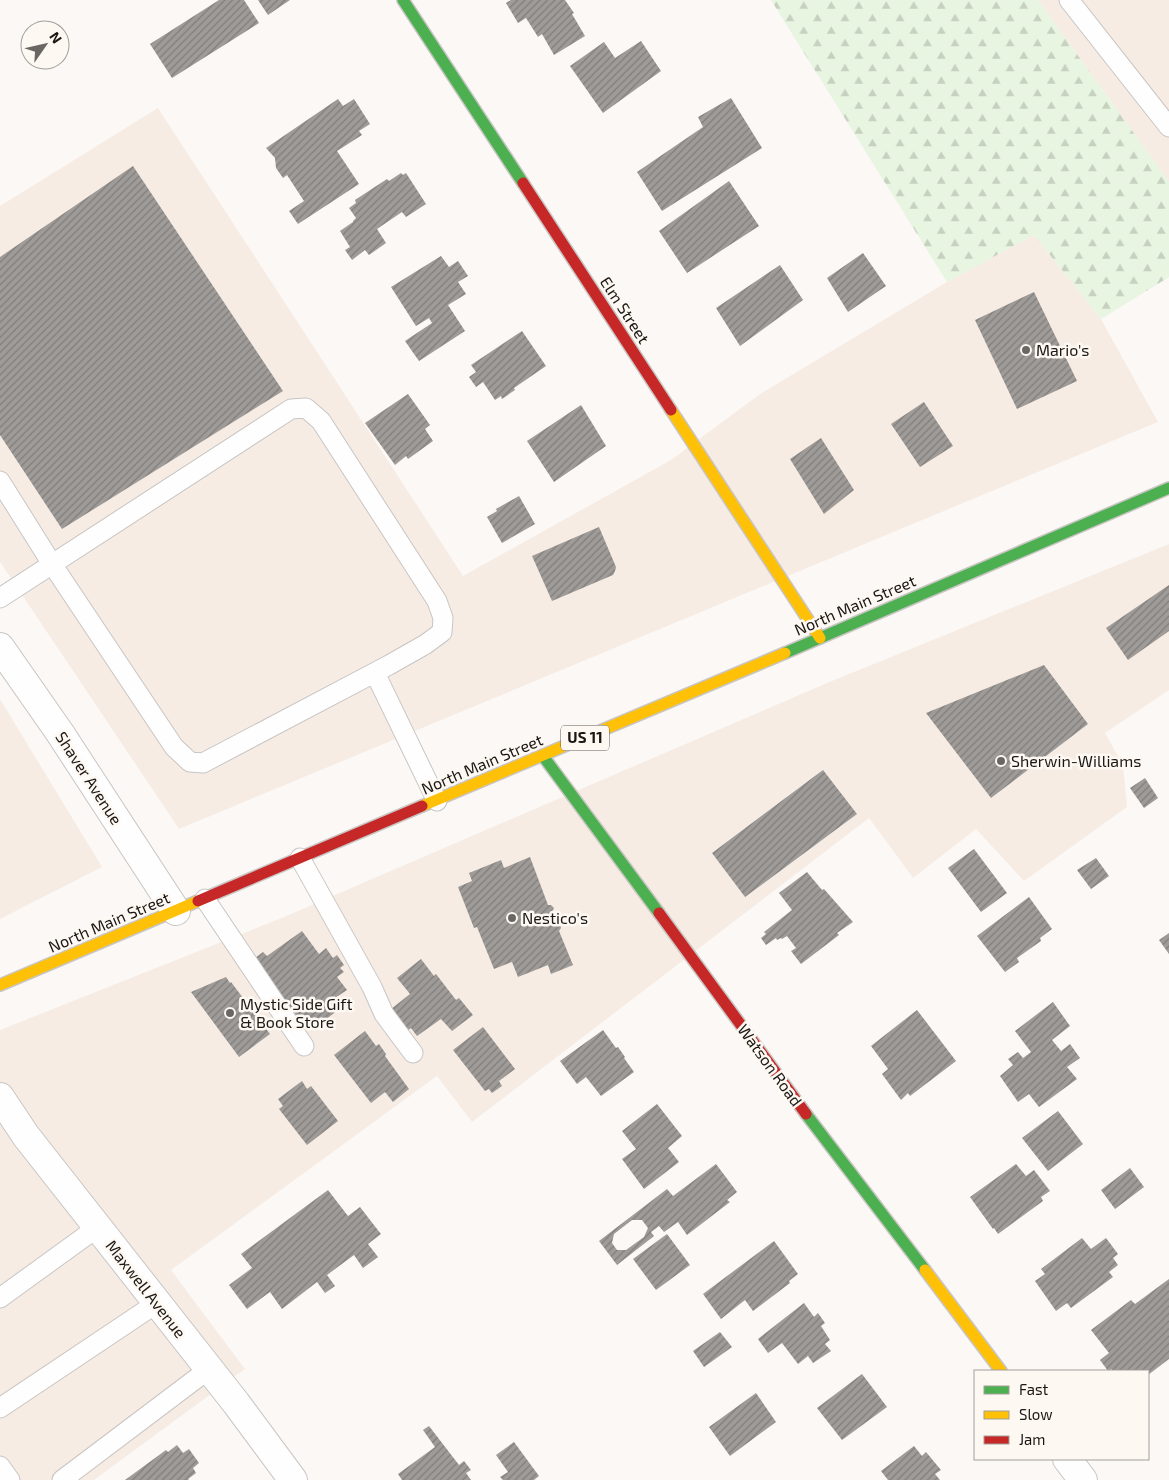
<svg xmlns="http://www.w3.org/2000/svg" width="1169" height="1480" font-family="'Exo 2',sans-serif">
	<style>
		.built { fill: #f6ece4 }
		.forest { fill: url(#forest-firs) }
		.building { fill: url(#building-hatch); fill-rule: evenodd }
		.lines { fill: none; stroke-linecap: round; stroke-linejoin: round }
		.lane-casing { stroke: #c8c5c3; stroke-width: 21 }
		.street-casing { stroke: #c8c5c3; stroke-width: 30 }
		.fast-casing { stroke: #c8c5c3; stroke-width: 14 }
		.slow-casing { stroke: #c8c5c3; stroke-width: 14 }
		.jam-casing { stroke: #c8c5c3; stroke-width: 14 }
		.lane { stroke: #fefefe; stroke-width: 19 }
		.street { stroke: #fefefe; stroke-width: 28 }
		.fast { stroke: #4caf50; stroke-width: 11 }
		.slow { stroke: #ffc107; stroke-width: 11 }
		.jam { stroke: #c62828; stroke-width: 11 }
		.poi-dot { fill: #696663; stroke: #fef8f3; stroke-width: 2 }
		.labels { text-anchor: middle; stroke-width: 5; stroke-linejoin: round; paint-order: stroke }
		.shield { fill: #fef8f3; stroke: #5f5a57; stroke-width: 1 }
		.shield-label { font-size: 15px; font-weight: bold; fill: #1b1714 }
		.street-label { font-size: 16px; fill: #1b1714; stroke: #fef8f3 }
		.poi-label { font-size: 16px; fill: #1b1714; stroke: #fef8f3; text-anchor: start }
	</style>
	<defs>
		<pattern id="forest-firs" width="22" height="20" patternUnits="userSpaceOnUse" patternTransform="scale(1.25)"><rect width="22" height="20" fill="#e7f5e1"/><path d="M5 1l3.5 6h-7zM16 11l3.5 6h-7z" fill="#c6d1c0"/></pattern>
		<pattern id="building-hatch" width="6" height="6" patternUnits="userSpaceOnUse" patternTransform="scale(1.25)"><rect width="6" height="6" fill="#9e9b98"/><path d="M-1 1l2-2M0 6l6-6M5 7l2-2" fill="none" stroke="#807d7b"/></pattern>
	</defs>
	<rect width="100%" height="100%" fill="#fbf8f6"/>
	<!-- built -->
	<path class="built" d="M1038,0H1169V182Z
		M158,108L463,576L671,460L760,394L947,282L1034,235L1101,319L1158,422L179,829L0,562V206Z
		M1169,544V690L1105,733L1123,765L1127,807L1024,881L976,829L913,878L869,818L472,1122L437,1076L171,1270L245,1369L94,1480H0V1030L284,917L827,683Z
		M0,699L102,867L0,919Z"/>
	<!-- forest -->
	<path class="forest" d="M771,0H1038L1169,182V277L1101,319L1034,235L947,282Z"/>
	<!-- building -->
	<path class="building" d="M219,0H244L259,23L172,78L150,44Z
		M258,0H290L268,15Z
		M511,0H565L574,13L572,14L585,36L554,55L542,34L538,37L526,18L518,23L506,3Z
		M641,41L661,71L603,113L570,66L604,42L615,58Z
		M731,98L762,148L662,211L637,172L703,127L698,117Z
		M338,99L343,106L354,99L370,124L359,131L362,135L337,151L359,184L298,224L289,211L304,201L287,175L283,178L276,168L275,158L266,148Z
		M133,166L283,391L62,529L0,435V257Z
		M401,173L403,175L406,173L426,204L406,217L402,212L377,229L386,243L369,255L365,250L352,260L345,250L350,247L340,231L353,222V221L356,218L349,208L356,203L355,200L387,179L389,181Z
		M729,181L759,226L687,273L659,231Z
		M863,253L886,286L848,312L827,278Z
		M441,256L449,267L458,261L468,276L458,282L466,294L448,305L465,331L419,361L405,341L432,323L429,318L416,326L391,287Z
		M780,265L803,300L740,346L716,308Z
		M1034,292L1077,381L1017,409L975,320Z
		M522,331L546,366L514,388L515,390L502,399L501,396L495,400L483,382L476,387L469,377L476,372L471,365Z
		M408,394L430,425L425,429L433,441L408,459L406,456L395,465L365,423Z
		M924,402L953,446L920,467L891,424Z
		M581,405L606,446L554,482L527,441Z
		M821,438L854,490L824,514L790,459Z
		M519,496L535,524L502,543L487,517L497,511L496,509Z
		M599,527L616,567L615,571L613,575L552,601L532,556Z
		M1169,585V631L1128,660L1106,628Z
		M1044,665L1088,724L991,798L926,713Z
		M823,770L857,814L745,897L712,853Z
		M1145,778L1158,798L1144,808L1130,788Z
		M974,849L1007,893L981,912L948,868Z
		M530,857L548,905H551L554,908L551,913L556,924L560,925L561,928L559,931L573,965L551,974L548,965L518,977L512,962L494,969L477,927L474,928L458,887L472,881L469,873L501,860L504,868Z
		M1096,858L1109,876L1091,889L1077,870Z
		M807,872L822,890L824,889L853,922L837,933L839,935L801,964L791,951L796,948L787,936L782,939L781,938L777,940L776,938L766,945L761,938L766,934L764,932L792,910L779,893Z
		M1029,897L1052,929L1040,938L1041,941L1017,958L1019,962L1005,972L977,936Z
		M302,931L319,954L326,948L333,958L337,955L344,965L340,968L344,972L337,977L347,990L335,998L342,1007L320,1024L314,1017L303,1025L262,969L251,961L263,952L267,956Z
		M1169,933V954L1159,940Z
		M421,959L434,976L436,974L456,1000L459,998L473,1015L452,1031L441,1019L417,1036L411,1028L403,1034L386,1013L410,994L397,978Z
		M226,977L230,983L231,982L270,1034L239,1057L191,992Z
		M1053,1002L1070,1026L1052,1040L1061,1051L1070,1044L1080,1058L1067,1067L1077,1079L1039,1107L1029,1094L1018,1102L1000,1076L1013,1065L1008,1059L1018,1052L1023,1058L1031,1052L1015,1031Z
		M917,1010L956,1061L910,1096L908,1093L901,1100L882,1074L888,1069L871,1046Z
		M483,1027L515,1069L499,1081L502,1086L492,1093L489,1089L485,1091L453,1050Z
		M603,1030L616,1048L618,1047L625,1057L624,1058L634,1072L601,1096L586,1077L577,1084L560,1061Z
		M365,1031L376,1046L379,1044L386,1054L385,1056L409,1089L393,1102L385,1092L371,1103L334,1055Z
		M302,1081L307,1089L311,1086L338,1121L307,1145L279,1109L283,1106L278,1099Z
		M657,1104L682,1136L668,1148L679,1162L644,1189L622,1159L636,1149L622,1131Z
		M1058,1111L1083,1144L1048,1171L1022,1138Z
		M716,1164L737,1192L727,1200L730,1202L687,1235L678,1222L664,1232L659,1226L651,1232L654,1236L617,1265L599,1241L667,1189L673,1196ZM632,1220H642L648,1228L644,1237L626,1250H617L612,1243L614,1234Z
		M1016,1164L1026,1176L1034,1170L1050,1191L1041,1197L1043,1201L998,1234L994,1228L993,1229L970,1197Z
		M1130,1168L1144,1187L1115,1209L1101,1190Z
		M328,1190L348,1216L360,1207L377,1229L381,1234L368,1244L378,1257L363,1268L354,1255L327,1275L335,1286L325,1293L317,1282L282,1309L270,1292L247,1309L229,1285L252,1268L241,1254Z
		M667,1234L690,1265L656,1290L633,1259Z
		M1082,1238L1091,1249L1106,1238L1118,1254L1113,1258L1118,1265L1109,1272L1113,1277L1071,1308L1067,1303L1056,1311L1035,1281L1045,1274L1041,1269Z
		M774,1241L798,1274L789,1281L790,1283L753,1311L745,1300L721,1319L703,1294Z
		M1169,1279V1359L1148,1375V1371H1113L1111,1369L1108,1371L1100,1360L1109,1353L1091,1330L1131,1300L1135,1304Z
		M804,1303L814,1317L818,1313L825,1323L821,1326L830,1340L825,1344L831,1351L813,1363L808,1356L798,1364L782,1343L768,1353L758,1339Z
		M720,1332L732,1347L704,1367L693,1351Z
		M862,1374L887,1407L842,1440L817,1408Z
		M756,1393L776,1422L730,1456L709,1427Z
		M429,1426L459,1465L464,1461L471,1470L466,1473L471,1480H402L398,1474L435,1447L423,1430Z
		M514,1442L539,1476L534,1480H503L500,1477L508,1472L496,1455Z
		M177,1445L183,1453L189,1449L199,1463L193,1468L196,1473L188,1479L189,1480H125L166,1450L168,1452Z
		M914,1446L922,1456L926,1452L941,1470L935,1474L940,1480H888L881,1471Z"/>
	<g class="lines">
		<defs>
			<path id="lane" d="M1069,0L1169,127
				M0,481L52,564L174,747L190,762L203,763L389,665L426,644L442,632L443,618L437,601L321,421L306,408L291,409L0,598
				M375,673L437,801
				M300,858L372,987L384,1014L413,1053
				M205,899L304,1046
				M0,1298L98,1227
				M0,1408L157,1303
				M0,1466L10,1480
				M62,1480L209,1369"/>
			<path id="street" d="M0,647L60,733L176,911
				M0,1097L26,1136L236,1403L293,1480
				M1067,1459L1083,1480"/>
			<path id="fast" d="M403,0L523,183
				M785,653L1169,488
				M543,756L659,913
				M806,1114L925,1270"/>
			<path id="slow" d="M671,410L820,638
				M422,806L785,653
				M0,985L198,901
				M925,1270L1001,1371"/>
			<path id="jam" d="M523,183L671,410
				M198,901L422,806
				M659,913L806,1114"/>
		</defs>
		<!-- lane casing -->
		<use href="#lane" class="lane-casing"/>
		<!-- street casing -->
		<use href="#street" class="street-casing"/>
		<!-- fast casing -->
		<use href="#fast" class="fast-casing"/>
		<!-- slow casing -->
		<use href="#slow" class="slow-casing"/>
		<!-- jam casing -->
		<use href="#jam" class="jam-casing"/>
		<!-- lane -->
		<use href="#lane" class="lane"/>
		<!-- street -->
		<use href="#street" class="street"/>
		<!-- fast -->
		<use href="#fast" class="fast"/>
		<!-- slow -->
		<use href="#slow" class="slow"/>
		<!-- jam -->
		<use href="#jam" class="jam"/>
	</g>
	<!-- markers -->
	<g class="poi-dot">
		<circle cx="1026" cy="350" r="5"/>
		<circle cx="1001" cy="761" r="5"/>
		<circle cx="512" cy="918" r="5"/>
		<circle cx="230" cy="1013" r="5"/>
	</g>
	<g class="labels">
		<!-- shield labels -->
		<rect class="shield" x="561" y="725.5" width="48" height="25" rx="4"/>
		<g class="shield-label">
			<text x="585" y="743">US 11</text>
		</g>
		<!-- street labels -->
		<g class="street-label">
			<text transform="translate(625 310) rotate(57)" y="6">Elm Street</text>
			<text transform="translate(855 605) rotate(-23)" y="6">North Main Street</text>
			<text transform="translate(482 764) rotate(-23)" y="6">North Main Street</text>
			<text transform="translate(89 778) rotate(57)" y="6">Shaver Avenue</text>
			<text transform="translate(109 922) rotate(-23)" y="6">North Main Street</text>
			<text transform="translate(770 1065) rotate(54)" y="6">Watson Road</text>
			<text transform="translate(146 1289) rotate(52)" y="6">Maxwell Avenue</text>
		</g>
		<!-- poi labels -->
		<g class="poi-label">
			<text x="1036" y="356">Mario's</text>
			<text x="1011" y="767">Sherwin-Williams</text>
			<text x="522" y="924">Nestico's</text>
			<text x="240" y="1010">Mystic Side Gift<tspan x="240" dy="18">&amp; Book Store</tspan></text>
		</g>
	</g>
	<!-- legend -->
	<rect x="974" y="1370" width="175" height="90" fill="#fef8f3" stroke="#a39e9a"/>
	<rect x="984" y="1386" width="25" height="8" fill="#4caf50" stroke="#a39e9a"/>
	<text x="1019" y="1395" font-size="15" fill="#1b1714">Fast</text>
	<rect x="984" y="1411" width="25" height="8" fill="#ffc107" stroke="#a39e9a"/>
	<text x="1019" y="1420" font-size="15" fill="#1b1714">Slow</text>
	<rect x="984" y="1436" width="25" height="8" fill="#c62828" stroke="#a39e9a"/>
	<text x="1019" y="1445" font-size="15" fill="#1b1714">Jam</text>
	<!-- north arrow -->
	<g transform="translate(45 45) rotate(56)"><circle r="24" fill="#fef8f3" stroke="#a39e9a"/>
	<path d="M0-4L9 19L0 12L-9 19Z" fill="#696663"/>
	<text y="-8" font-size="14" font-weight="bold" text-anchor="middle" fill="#1b1714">N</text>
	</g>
</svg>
